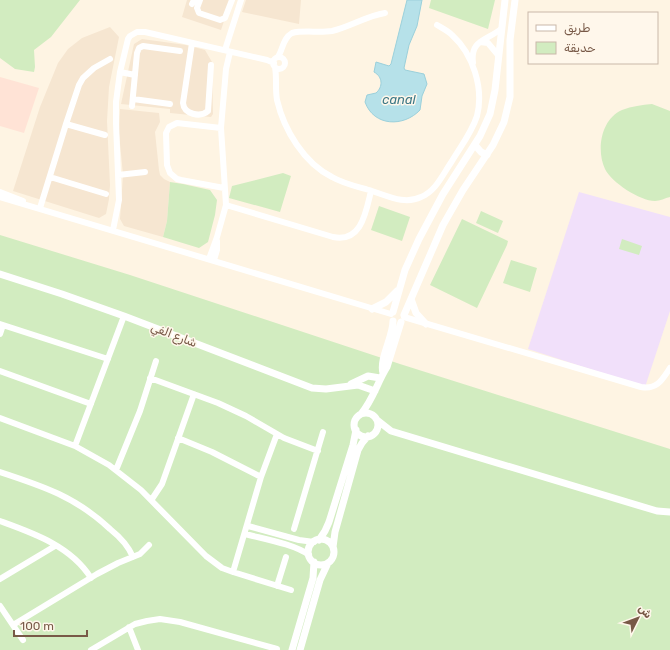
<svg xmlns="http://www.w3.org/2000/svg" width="670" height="650" font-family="Rubik,'Noto Naskh Arabic',sans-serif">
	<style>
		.residential { fill: #f6e6d1 }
		.commercial { fill: #ffe3d6 }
		.education { fill: #f1e0fa }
		.green { fill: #d2ecc0 }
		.water { fill: #b6e1e9; stroke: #9bd0db }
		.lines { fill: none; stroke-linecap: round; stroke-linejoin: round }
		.minor { stroke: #fff; stroke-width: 6 }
		.tertiary { stroke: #fff; stroke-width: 7 }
		.labels { text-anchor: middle; stroke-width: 3; stroke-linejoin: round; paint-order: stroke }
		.street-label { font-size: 12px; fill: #785947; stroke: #fff7eb }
		.water-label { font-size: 13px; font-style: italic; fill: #3c7886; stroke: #fff7eb }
	</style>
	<rect width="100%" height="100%" fill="#fef4e3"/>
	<!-- residential -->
	<path class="residential" d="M187,0H231L221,30L182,17Z
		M246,0H301L299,24L242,12Z
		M110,27L119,37L109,87L107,121L110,185L109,199L106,214L99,218L13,191L40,107L58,63L68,49L82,38Z
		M142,39L186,45L205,50L212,62L213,114L211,117L170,113V109L121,104L134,44Z
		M120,109L159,113L160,122L155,132L159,170L160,175L164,179L170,182L167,221L163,237L124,226L120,219L123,175L119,133Z"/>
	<!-- commercial -->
	<path class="commercial" d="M0,77L39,88L24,133L0,126Z"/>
	<!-- education -->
	<path class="education" d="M579,192L670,217V311L645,387L528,349Z"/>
	<!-- green -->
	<path class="green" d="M0,0H80L51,37L34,50L35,67L34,72L15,69L0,58Z
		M431,0H495L488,29L429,8Z
		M652,104L670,111V197C665,198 660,201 655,201C640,201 611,182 605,169C596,150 601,119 622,110C632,106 642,105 652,104Z
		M283,173L291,176L280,212L229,198L232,186Z
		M170,182L183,184L210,190L217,200L215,215L208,242L199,248L163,237L167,221Z
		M379,206L410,217L402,241L371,230Z
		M481,211L503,221L498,233L476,223Z
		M462,219L508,241L507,245L477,308L430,285Z
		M0,235L130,275L400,364L670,449V650H0Z
		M622,239L642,246L639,255L619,249Z
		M511,260L537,268L530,292L503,283Z"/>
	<!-- water -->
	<path class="water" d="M407,0H422L417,26L409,45L404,68L405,70L424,74L427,84L422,96L420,110C404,127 374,127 365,102L367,95L376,93C383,87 383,77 374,72L376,62L389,66L391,64Z"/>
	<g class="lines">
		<!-- minor -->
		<path class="minor" d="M200,0L197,8L199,13L220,20L225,18L232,0
			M192,4L194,0
			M480,42L488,43L498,55
			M192,43L183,103C184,114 200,118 208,111L211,65
			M225,50L241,0
			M278,57C283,49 283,38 292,33C303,30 319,33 332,31C350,27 366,16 385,13
			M273 63a6 6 0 1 1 12 0a6 6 0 1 1-12 0Z
			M473,63C470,40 486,41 501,29
			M275,67C277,78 275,89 277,100C284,130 304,163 332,177C344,184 359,187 372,191C388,196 405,205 421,197C436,191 443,174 452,161C461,146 472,132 477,116C484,88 473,54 452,35C448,31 442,28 437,25
			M120,72L135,75
			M133,99L170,104
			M132,106L137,53L139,48L143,46L180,51
			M66,124L105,135
			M221,128L177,123L169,127L166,133L167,165L170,173L177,179L181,180L224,188
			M118,175L145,172
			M50,177L106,194
			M0,192L23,201
			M0,197L391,314
			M226,205L333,237C362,243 366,211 371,191
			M40,208L66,124L79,85L83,78L94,68L110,59
			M113,230L119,200L116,123V102L120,72L128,39L130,36L137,32H145L267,60L274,63
			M209,259L217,237L226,205L221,128L226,69L230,52
			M214,260L217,250V241
			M404,317L641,387C657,390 662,380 670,368
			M0,324L108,359
			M0,334L3,325
			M0,371L91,404
			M150,378L218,403L246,416L284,438L318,451
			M0,418L75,446L109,465L141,490L206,556L222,568L233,572L291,590
			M178,438L212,452L261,477
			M75,446L124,316
			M116,470L140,411L156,361
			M0,472C43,486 76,497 110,529C120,537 128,545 133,557
			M152,499L162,484L194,394
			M0,521C33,533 71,546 91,578
			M248,526L299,540L314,542
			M294,529L323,432
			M245,534C264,539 294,544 309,555
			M233,572L261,477L277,434
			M0,579L55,546
			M277,586L286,557
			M0,606L23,640
			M13,625L97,574L118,563L140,554L149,545
			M129,627L138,650
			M91,650L135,624L147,621L160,619L180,622L277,649"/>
		<!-- tertiary -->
		<path class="tertiary" d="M475,145L481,152L487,155
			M0,274L62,294L124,316L312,388L326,389L358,385L375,391
			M411,299L416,313L426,324
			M372,309L386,302L397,291
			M393,312L405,270L419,239L443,194L480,136L490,114L495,90L505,0
			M404,315L443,225L463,190L493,145L504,122L510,97V40L515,0
			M383,373C379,359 393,337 393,321
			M351,384L368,376L380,378
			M354 425a12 12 0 1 1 24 0a12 12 0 1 1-24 0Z
			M361,414C373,400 377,383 387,367L401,322
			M377,420L391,431L657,511L670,512
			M308 552a13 13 0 1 1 26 0a13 13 0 1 1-26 0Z
			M319,540L325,531L329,522L353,445L356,430
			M333,547L335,532L358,450L362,443L368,436
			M292,650L313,578L314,562
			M300,650L320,580L328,563"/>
	</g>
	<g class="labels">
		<!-- street labels -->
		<g class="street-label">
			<text transform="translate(174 335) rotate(21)" y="4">شارع الفي</text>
		</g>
		<!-- water labels -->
		<g class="water-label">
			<text x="399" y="104">canal</text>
		</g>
	</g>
	<!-- legend -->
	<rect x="528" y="12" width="130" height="52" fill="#fff7eb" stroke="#c9b8a9"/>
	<rect x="536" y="25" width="20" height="6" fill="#ffffff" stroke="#c9b8a9"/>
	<text x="564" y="32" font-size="12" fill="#785947">طريق</text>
	<rect x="536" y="42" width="20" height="12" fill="#d2ecc0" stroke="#c9b8a9"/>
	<text x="564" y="52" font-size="12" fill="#785947">حديقة</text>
	<!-- north arrow -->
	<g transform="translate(638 618) rotate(48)" stroke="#fff7eb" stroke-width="3" paint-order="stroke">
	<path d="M0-3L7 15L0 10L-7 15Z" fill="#785947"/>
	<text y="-6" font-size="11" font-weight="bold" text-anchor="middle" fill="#785947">ش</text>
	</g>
	<!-- scale -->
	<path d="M14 630v6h73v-6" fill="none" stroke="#785947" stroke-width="2"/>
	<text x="20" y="630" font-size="12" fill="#785947" stroke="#fff7eb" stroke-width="3" paint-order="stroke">100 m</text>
</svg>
